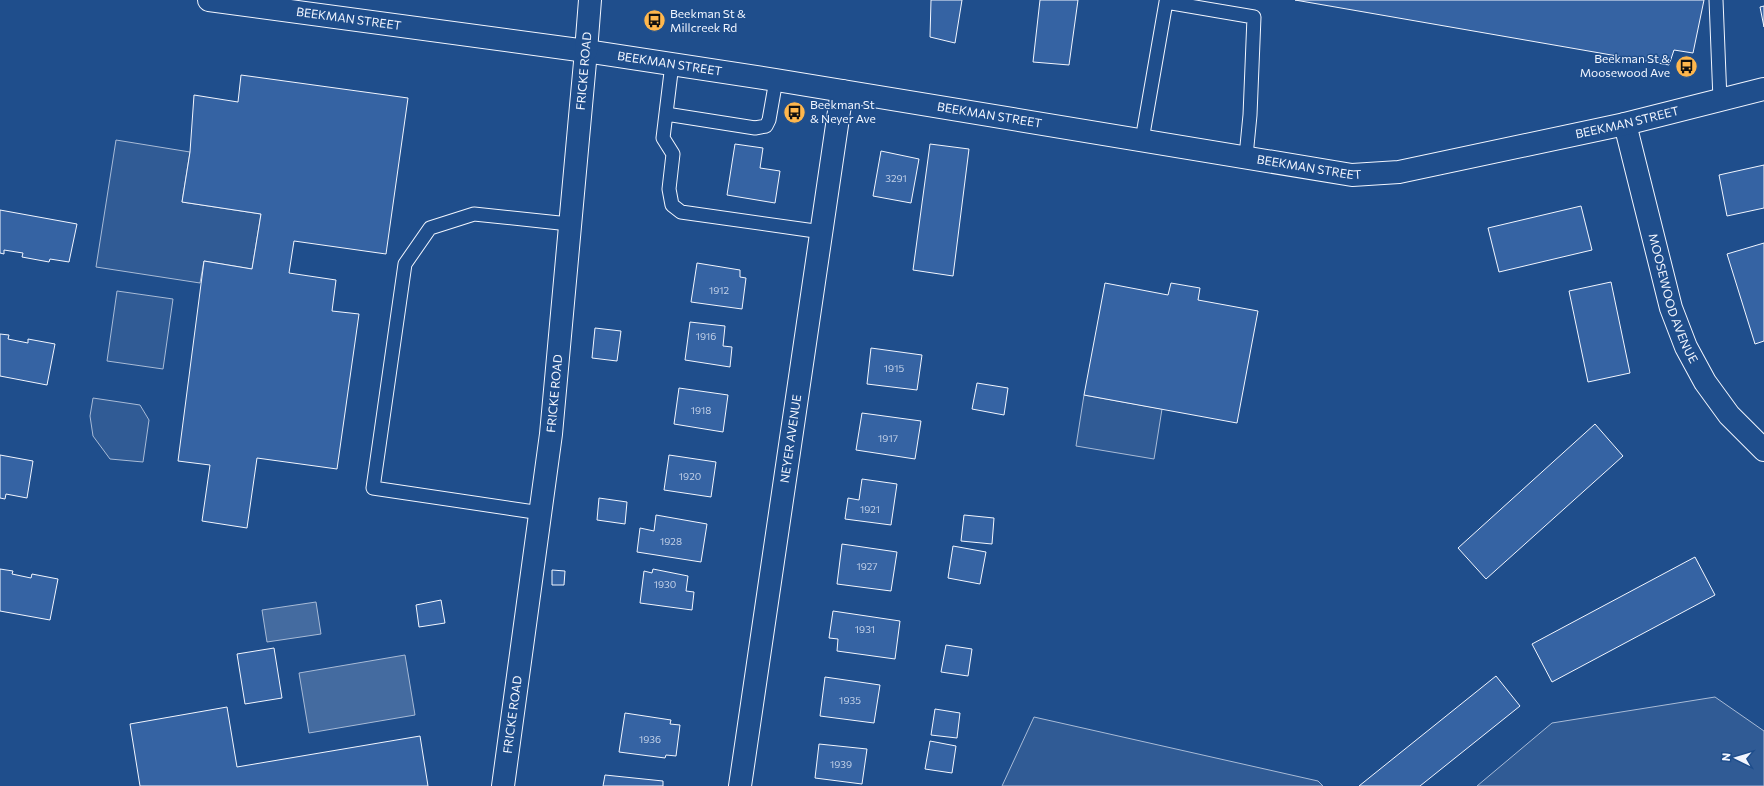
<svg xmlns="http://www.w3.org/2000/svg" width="1764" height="786" font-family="Commissioner,sans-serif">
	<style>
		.built { fill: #305b95; stroke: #a8bbd7 }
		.water { fill: #446ba0; stroke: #a8bbd7 }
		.building { fill: #3563a3; stroke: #f2f6ff }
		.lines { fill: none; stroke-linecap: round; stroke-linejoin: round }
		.lane-casing { stroke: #f2f6ff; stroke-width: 15 }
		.street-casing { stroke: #f2f6ff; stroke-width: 24 }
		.secondary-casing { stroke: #f2f6ff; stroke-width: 24 }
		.lane { stroke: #1f4e8c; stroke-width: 13 }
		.street { stroke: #1f4e8c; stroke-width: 22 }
		.secondary { stroke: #1f4e8c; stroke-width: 22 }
		.labels { text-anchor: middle; stroke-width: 3; stroke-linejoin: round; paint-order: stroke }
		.number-label { font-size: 10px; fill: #c3d1e8 }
		.poi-label { font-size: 12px; fill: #f2f6ff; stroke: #1f4e8c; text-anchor: start }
		.street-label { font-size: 12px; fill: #f2f6ff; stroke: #1f4e8c }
	</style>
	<rect width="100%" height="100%" fill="#1f4e8c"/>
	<!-- built -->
	<path class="built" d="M116,140L190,152L182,202L261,214L252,269L204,261L200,283L96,267Z
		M117,291L173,299L163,369L107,361Z
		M1084,395L1162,409L1154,459L1076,446Z
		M93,398L140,405L149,420L143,462L110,459L93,436L90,416Z
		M1715,697L1764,731V786H1477L1552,723Z
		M1034,717L1318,781L1323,786H1002Z"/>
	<!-- water -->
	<path class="water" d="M316,602L321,634L267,642L262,610Z
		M405,655L415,715L309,733L299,673Z"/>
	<!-- building -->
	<path class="building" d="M931,0H962L955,43L930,37Z
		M1040,0H1078L1069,65L1033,62Z
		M1295,0H1704L1693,53L1674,50L1669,65Z
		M1764,6V27L1760,7Z
		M241,75L408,98L386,254L294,241L289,273L336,280L332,311L359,314L337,469L257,458L247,528L202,521L210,465L178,461L204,261L252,269L261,214L182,202L190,152L194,95L238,102Z
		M735,144L763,148L760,168L780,171L775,203L727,195Z
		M930,144L969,149L953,276L913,270Z
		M881,151L919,159L911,203L873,196Z
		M1764,165V208L1727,216L1719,175Z
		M1581,206L1592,250L1499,272L1488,228Z
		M0,210L77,224L69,262L50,259L49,262L22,257L23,253L4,250V254L0,253Z
		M1764,243V341L1755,344L1727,254Z
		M697,263L740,270V277L746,278L742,309L691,302Z
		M1611,282L1630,373L1588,382L1569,291Z
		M1105,283L1168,295L1171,283L1200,288L1198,300L1258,311L1237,423L1084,395Z
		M690,322L725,326L723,346L732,347L730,367L685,360Z
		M595,328L621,331L617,361L592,358Z
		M0,334L9,335L8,339L28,343V339L55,344L47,385L0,376Z
		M871,348L922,355L917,390L867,384Z
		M977,383L1008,388L1004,415L972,409Z
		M679,388L728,395L723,432L674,424Z
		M862,413L921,421L915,459L856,450Z
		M1595,424L1623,456L1486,579L1458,548Z
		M0,455L33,461L27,498L6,494L5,499L0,498Z
		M669,455L716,462L711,497L664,490Z
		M862,479L897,484L891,525L845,519L848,498L859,500Z
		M599,498L627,502L625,524L597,520Z
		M656,515L707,524L701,562L637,552L640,528L654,531Z
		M964,515L994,518L992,544L961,541Z
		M842,544L897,552L891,591L837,584Z
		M953,546L986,552L980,584L948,578Z
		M1695,557L1715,595L1552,682L1532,644Z
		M0,569L13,571L12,574L31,578L32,574L58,579L50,620L0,611Z
		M653,569L688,576L686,591L694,592L692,610L640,603L644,571L652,573Z
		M552,570L565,571L564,585H552Z
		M441,600L445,623L419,627L416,605Z
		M833,611L900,621L895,659L837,651L838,639L829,638Z
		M946,645L972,649L968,676L941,672Z
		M274,648L282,698L245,704L237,654Z
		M1496,676L1520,706L1420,786H1359Z
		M825,677L880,685L874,723L820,716Z
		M227,707L237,767L420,736L428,786H140L130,724Z
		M935,709L960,713L957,738L931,735Z
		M625,713L671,720L670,724L680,725L676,756L666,755L665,758L619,752Z
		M930,741L956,746L952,773L925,769Z
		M819,744L867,749L862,784L815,778Z
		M605,775L663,781V786H603Z"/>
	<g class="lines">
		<defs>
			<path id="lane" d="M1716,0L1720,100
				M672,64L663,138L673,154L669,189L672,205L681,212L822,232
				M666,114L755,128L766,126L769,120L776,80
				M1142,140L1166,2L1254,17L1250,115L1246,156
				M541,513L373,488L405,264L430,228L474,214L569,224"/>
			<g id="street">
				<path id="s1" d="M1625,124L1671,308L1686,347L1705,382L1729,415L1764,450"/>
				<path id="s2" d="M503,786L551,434L586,51"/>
				<path id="s3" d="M740,786L842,91"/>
			</g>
			<g id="secondary">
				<path id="s4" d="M209,0L586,51L776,80L1352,175L1399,172L1625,124L1764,89"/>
				<path d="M586,51L590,0"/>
			</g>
		</defs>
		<!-- lane casing -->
		<use href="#lane" class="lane-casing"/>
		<!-- street casing -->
		<use href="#street" class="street-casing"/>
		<!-- secondary casing -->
		<use href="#secondary" class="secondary-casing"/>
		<!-- lane -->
		<use href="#lane" class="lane"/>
		<!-- street -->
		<use href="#street" class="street"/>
		<!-- secondary -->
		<use href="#secondary" class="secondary"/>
	</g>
	<!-- icons -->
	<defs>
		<symbol id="bus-disc" viewBox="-11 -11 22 22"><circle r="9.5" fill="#ffb74d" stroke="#1f4e8c"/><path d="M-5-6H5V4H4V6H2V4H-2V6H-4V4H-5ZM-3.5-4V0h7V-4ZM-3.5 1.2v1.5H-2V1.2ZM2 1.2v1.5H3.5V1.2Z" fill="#111"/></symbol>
	</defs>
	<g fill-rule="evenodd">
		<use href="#bus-disc" x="642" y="8" width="25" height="25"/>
		<use href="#bus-disc" x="1674" y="54" width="25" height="25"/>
		<use href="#bus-disc" x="782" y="100" width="25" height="25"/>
	</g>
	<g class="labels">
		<!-- number labels -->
		<g class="number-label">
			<text x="896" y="182">3291</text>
			<text x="719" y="294">1912</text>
			<text x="706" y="340">1916</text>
			<text x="894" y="372">1915</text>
			<text x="701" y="414">1918</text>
			<text x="888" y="442">1917</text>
			<text x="690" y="480">1920</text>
			<text x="870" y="513">1921</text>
			<text x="671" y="545">1928</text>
			<text x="867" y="570">1927</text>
			<text x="665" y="588">1930</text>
			<text x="865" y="633">1931</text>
			<text x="850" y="704">1935</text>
			<text x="650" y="743">1936</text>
			<text x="841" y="768">1939</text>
		</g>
		<!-- poi labels -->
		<g class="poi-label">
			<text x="670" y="18">Beekman St &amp;<tspan x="670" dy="14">Millcreek Rd</tspan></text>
			<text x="1670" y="63" text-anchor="end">Beekman St &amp;<tspan x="1670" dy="14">Moosewood Ave</tspan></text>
			<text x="810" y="109">Beekman St<tspan x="810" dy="14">&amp; Neyer Ave</tspan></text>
		</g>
		<!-- street labels -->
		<g class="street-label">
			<text dy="4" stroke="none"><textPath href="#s4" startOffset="141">BEEKMAN STREET</textPath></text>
			<text dy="4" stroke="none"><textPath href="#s4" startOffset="465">BEEKMAN STREET</textPath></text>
			<text transform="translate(584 71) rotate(-85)" y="4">FRICKE ROAD</text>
			<text dy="4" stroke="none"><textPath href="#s4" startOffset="789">BEEKMAN STREET</textPath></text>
			<text dy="4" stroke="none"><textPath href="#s4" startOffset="1437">BEEKMAN STREET</textPath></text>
			<text dy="4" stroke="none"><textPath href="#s4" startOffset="1113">BEEKMAN STREET</textPath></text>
			<text dy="4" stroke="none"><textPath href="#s1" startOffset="181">MOOSEWOOD AVENUE</textPath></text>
			<text dy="4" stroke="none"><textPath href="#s2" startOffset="396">FRICKE ROAD</textPath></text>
			<text dy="4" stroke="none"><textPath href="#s3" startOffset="351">NEYER AVENUE</textPath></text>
			<text dy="4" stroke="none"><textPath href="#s2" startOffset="72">FRICKE ROAD</textPath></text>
		</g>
	</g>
	<!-- north arrow -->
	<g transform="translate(1736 758) rotate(275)" stroke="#1f4e8c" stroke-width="3" paint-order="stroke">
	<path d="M0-3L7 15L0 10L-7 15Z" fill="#f2f6ff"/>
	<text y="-6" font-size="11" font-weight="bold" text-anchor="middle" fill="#f2f6ff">N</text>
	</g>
</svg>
